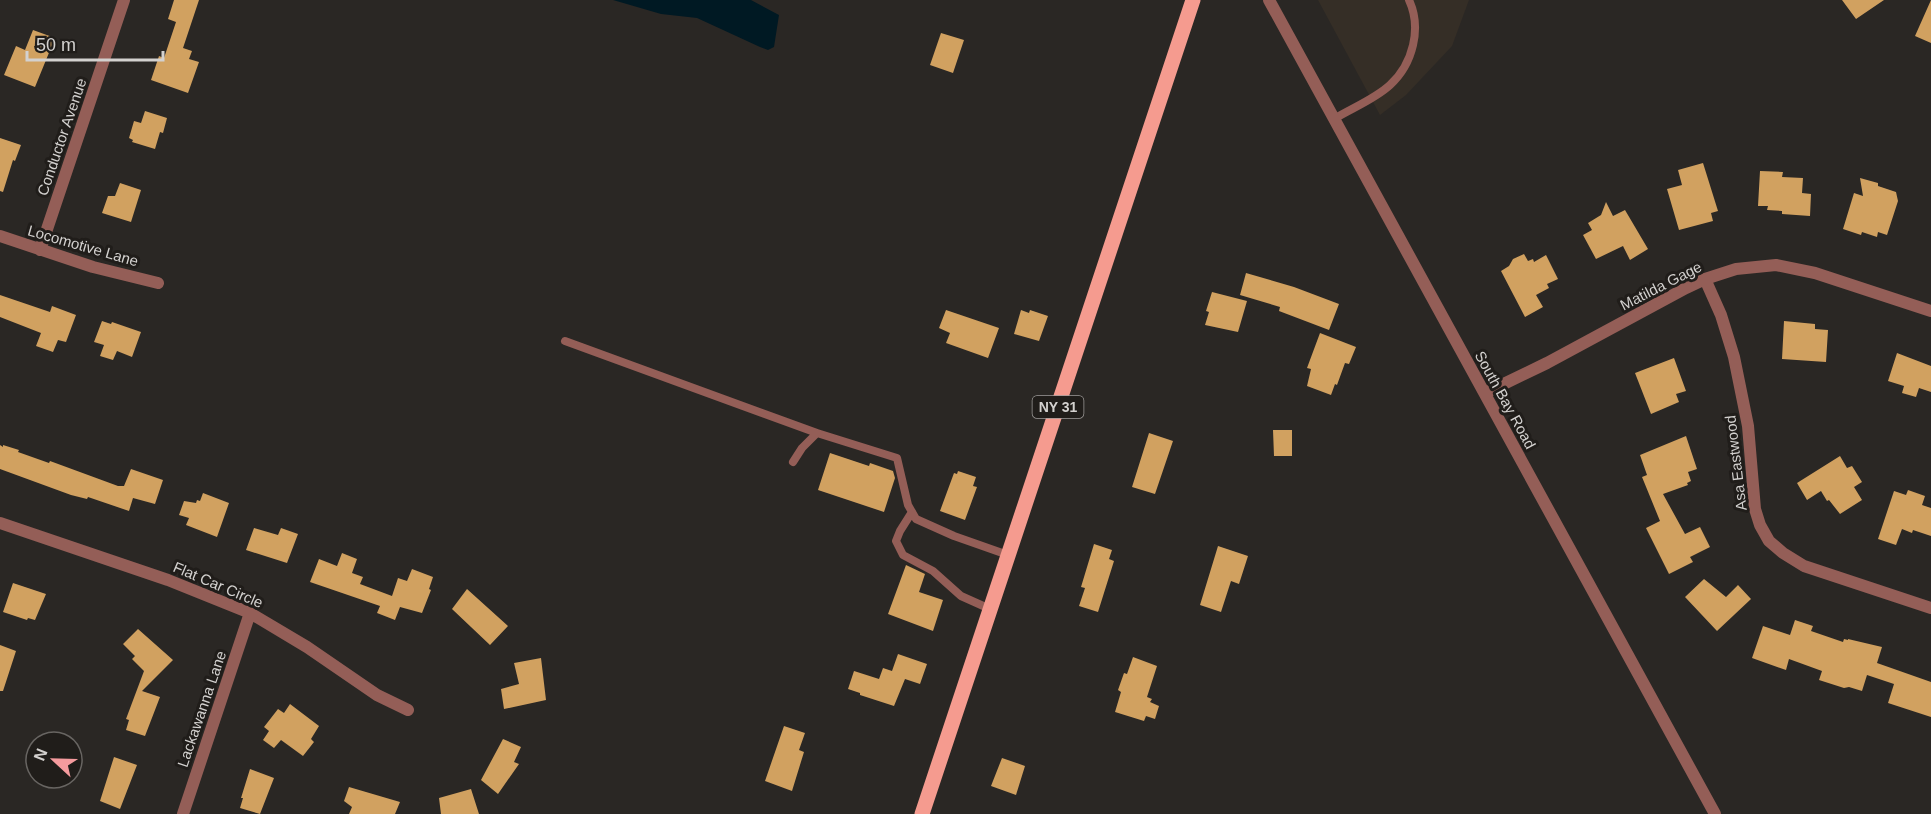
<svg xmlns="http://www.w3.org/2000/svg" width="1931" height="814" font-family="Helvetica,sans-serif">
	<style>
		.built { fill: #352e26 }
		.water { fill: #001923 }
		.building { fill: #d1a160 }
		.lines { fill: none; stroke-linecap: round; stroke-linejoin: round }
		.service { stroke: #945e57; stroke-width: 8 }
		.minor { stroke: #945e57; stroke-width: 12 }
		.tertiary { stroke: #945e57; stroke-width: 12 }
		.primary { stroke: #f59b8f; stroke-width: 15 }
		.labels { text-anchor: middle; stroke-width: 6; stroke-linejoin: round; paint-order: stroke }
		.shield { fill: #201d1a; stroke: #9d9b99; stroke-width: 1.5 }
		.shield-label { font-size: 14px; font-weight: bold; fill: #d3d1cf }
		.street-label { font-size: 15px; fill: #d3d1cf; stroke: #201d1a }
	</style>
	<rect width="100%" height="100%" fill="#2a2724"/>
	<!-- built -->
	<path class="built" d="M1318,0H1469L1452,46L1406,95L1380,115Z"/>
	<!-- water -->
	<path class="water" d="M613,0H751L779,15L774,47L768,50L760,47L697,18L661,14Z"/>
	<!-- building -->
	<path class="building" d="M174,0H199L183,48L192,51L189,59L199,62L188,93L151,80L159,56L164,58L176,22L168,19Z
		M1842,0H1884L1856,19Z
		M1931,0V43L1915,36Z
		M33,30L55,38L35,87L4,75L16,46L25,50Z
		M941,33L964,40L953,73L930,65Z
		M145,111L167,118L163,133L160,132L155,149L132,142L133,140L129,138L134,121L141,123Z
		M0,138L21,145L15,161L13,160L3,192L0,191Z
		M1703,163L1718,211L1711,213L1713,221L1679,230L1667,189L1682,185L1678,170Z
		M1760,171L1783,172L1782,177L1803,178L1802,193L1811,194L1810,216L1782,214V211L1767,210L1768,206H1758Z
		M1860,178L1878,183V186L1896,192L1898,201L1887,235L1878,232L1877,237L1862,232L1861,235L1843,229L1854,193L1863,196Z
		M120,183L141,190L131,222L102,213L108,196H115Z
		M1606,202L1613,216L1625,210L1648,249L1630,260L1623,246L1596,259L1583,235L1592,230L1588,223L1601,215Z
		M1524,254L1528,261L1533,259L1534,262L1546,255L1558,279L1547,284L1549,288L1536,295L1543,307L1525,317L1501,271L1509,266L1513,259Z
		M1246,273L1294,287L1339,304L1329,330L1279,311L1280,307L1240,295Z
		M1212,292L1247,301L1238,332L1205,325L1209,312L1206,311Z
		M0,295L50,312L52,306L76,315L66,342L58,340L53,352L36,346L41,333L0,317Z
		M946,310L999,328L988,358L946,343L950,333L939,328Z
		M1021,310L1029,313L1030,310L1048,316L1039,341L1014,334Z
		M102,321L111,324L112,322L141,332L132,357L117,351L113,360L100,356L104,345L94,342Z
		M1784,321L1815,324V329L1828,330L1826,362L1782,359Z
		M1320,333L1356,347L1349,364L1345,363L1337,385L1335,384L1331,395L1307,386L1311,369L1307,368Z
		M1897,353L1931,366V392L1919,388L1916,397L1902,393L1904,386L1888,381Z
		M1674,358L1686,391L1676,394L1679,402L1651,414L1635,373Z
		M1273,430H1292V456H1274Z
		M1149,433L1173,441L1155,494L1132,487Z
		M1686,436L1697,469L1688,472L1691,481L1687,483L1688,485L1663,494L1685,534L1700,527L1710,547L1690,557L1693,562L1669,574L1646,528L1660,521L1642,477L1647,475L1640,455Z
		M0,445L3,447V445L19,450L18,452L49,463L50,461L118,486H124L131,469L163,480L155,504L133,498L129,511L88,497L87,499L71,495L0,469Z
		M830,453L869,466L870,463L893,471L895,478L884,512L818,490Z
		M1840,456L1847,468L1852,466L1862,482L1854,487L1862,500L1840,514L1829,500L1827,501L1821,491L1807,500L1797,483Z
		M958,471L976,477L973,486L977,487L965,520L940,511L954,473L957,474Z
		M1908,490L1925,496L1922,505L1931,508V536L1913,530L1912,533L1902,529L1896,545L1878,539L1894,491L1906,495Z
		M203,493L229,503L217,537L186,525L189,518L179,515L184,501L196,503L197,500L200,501Z
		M254,528L278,535L281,528L298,534L287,563L246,550Z
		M1094,544L1112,550L1109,559L1114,561L1098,612L1079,606L1085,588L1081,587Z
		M1218,546L1248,556L1239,584L1231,581L1221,612L1200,605Z
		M342,553L357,559L352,573L363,577L360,584L392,596L398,578L407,581L412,569L433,577L429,589L431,590L422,613L400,607L395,620L377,613L380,606L310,582L319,559L337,566Z
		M906,565L925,574L919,592L943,600L933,631L888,614Z
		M1704,579L1726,597L1738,585L1751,599L1717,631L1685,597Z
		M13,583L46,594L35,620L28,618L27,620L3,612Z
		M467,589L508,626L490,645L452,609Z
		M1795,620L1813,626L1811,631L1843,642L1844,639L1848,640V639L1882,647L1877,663L1931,682V717L1888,703L1894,684L1867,675L1862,691L1849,687L1844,688L1819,680L1822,671L1789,659L1786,670L1752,658L1763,626L1790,635Z
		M138,629L173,660L142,691L160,697L145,736L126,730L129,720L126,719L144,671L132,659L135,656L123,644Z
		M0,645L16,651L3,691H0Z
		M898,654L927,664L920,684L905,679L894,706L860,695V693L848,689L854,671L879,679L883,668L892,671Z
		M1133,657L1157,666L1147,697L1152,699L1150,702L1159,706L1155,719L1146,716L1144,721L1115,712L1121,692L1118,690L1124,673L1127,674Z
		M541,658L546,700L504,709L501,689L519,684L514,663Z
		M290,704L319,726L311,739L314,742L303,756L281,740L274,748L263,740L269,731L264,727L278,709L284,713Z
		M784,726L805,733L799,750L804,752L792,791L765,781Z
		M503,739L521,747L514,762L519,764L498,794L481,780Z
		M114,757L137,765L120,809L100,801Z
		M1002,758L1025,766L1016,795L991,786Z
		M250,769L274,778L260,814L240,808L243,798H241Z
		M349,787L400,802L395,814H349L352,807L344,801Z
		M471,789L479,814H441L439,798Z"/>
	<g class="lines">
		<!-- service -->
		<path class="service" d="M1334,119C1352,108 1375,99 1390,85C1413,64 1422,28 1409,0
			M565,341L817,433
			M793,462L802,448L817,433L897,458L908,505L916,519L954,536L1008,555
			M912,512L900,531L896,541L903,555L933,571L961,596L990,609"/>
		<!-- minor -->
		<path class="minor" d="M0,236L93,267L158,283
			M40,250L124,0
			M1705,279L1721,315L1734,357L1748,426L1755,509L1760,525L1769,541L1783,553L1804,566L1931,608
			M1485,393L1547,363L1686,288L1705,279L1736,269L1776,265L1815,273L1931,311
			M0,523L168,580L250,613L307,647L377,695L408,710
			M183,814L250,613"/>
		<!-- tertiary -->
		<path class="tertiary" d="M1269,0L1715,814"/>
		<!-- primary -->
		<path class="primary" d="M922,814L1193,0"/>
	</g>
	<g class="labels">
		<!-- shield labels -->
		<rect class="shield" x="1032.5" y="396" width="51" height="22" rx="4.5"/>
		<g class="shield-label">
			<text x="1058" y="412">NY 31</text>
		</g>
		<!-- street labels -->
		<g class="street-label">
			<text transform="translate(62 137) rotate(-71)" y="5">Conductor Avenue</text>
			<text transform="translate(83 246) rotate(16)" y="5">Locomotive Lane</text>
			<text transform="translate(1661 286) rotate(-27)" y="5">Matilda Gage</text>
			<text transform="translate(1505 400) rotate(61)" y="5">South Bay Road</text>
			<text transform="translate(1736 463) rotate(-97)" y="5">Asa Eastwood</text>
			<text transform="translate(218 585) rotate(23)" y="5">Flat Car Circle</text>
			<text transform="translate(202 709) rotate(-71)" y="5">Lackawanna Lane</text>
		</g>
	</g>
	<!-- north arrow -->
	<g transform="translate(54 760) rotate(292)"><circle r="28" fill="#201d1a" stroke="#686562" stroke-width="1.5"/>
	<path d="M0-4.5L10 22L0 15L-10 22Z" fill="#f59b9e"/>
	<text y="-9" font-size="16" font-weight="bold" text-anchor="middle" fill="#d3d1cf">N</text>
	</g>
	<!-- scale -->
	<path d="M27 51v9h136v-9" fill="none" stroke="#d3d1cf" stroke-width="3"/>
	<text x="36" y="51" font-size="18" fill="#d3d1cf" stroke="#201d1a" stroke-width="4.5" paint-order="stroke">50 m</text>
</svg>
